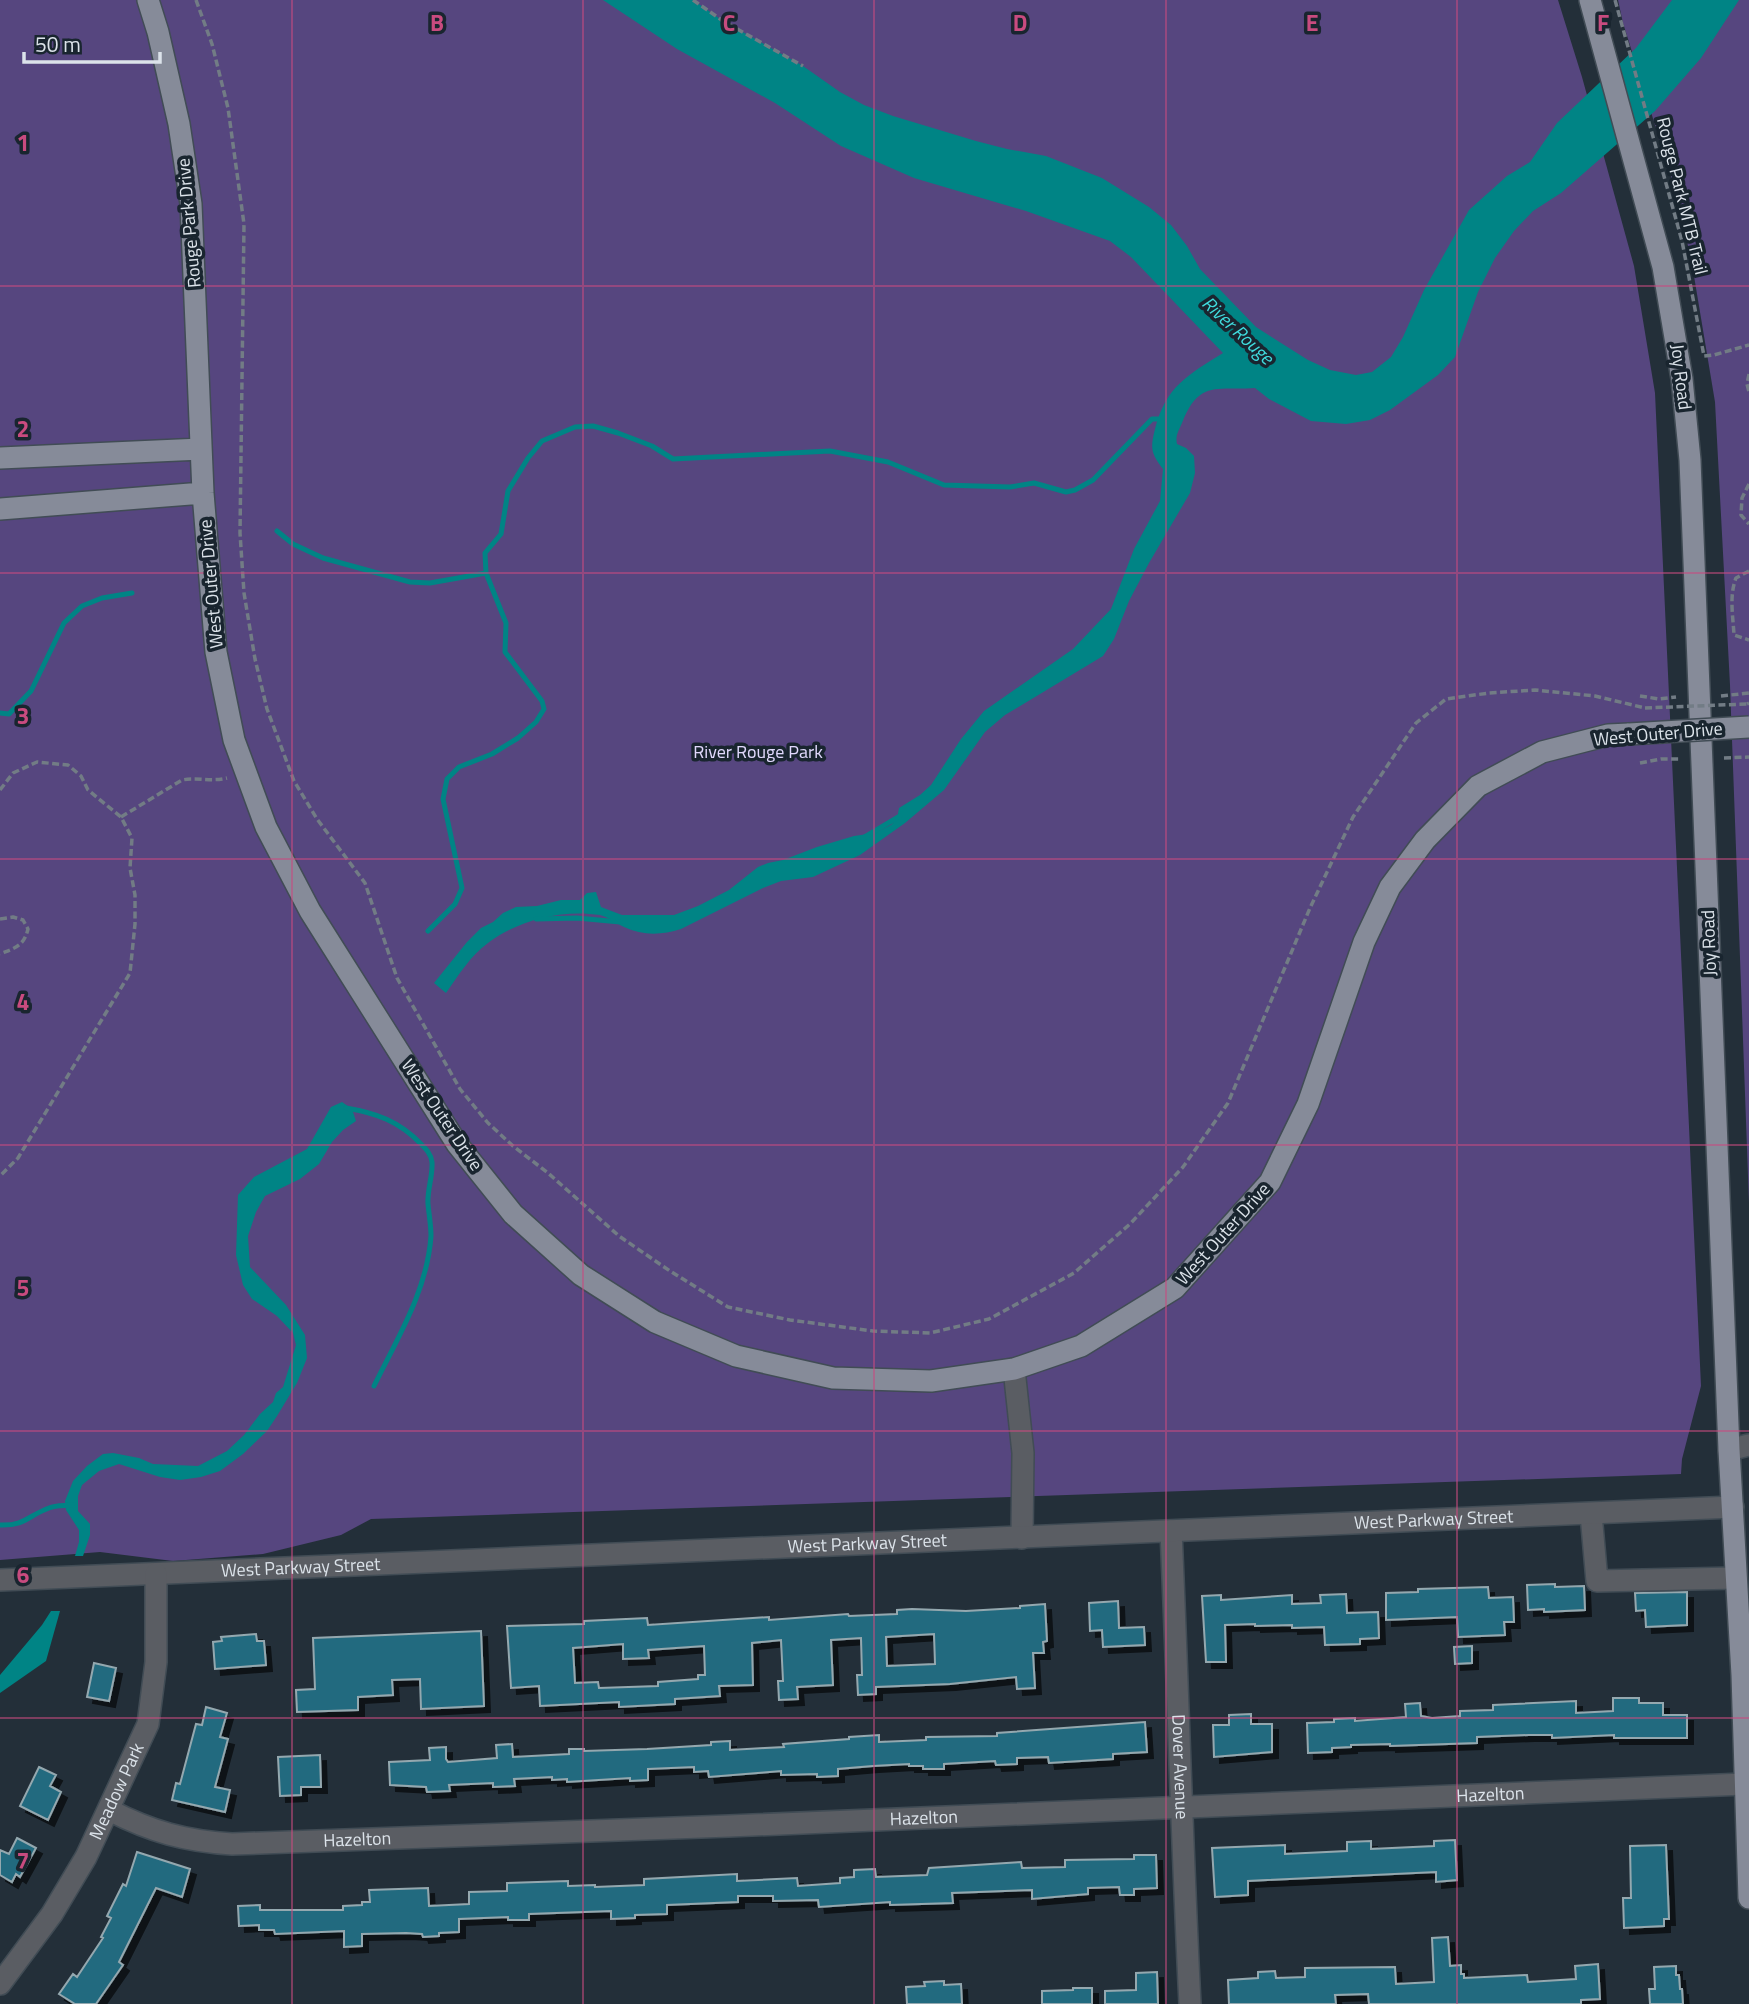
<svg xmlns="http://www.w3.org/2000/svg" width="1749" height="2004" font-family="'Titillium Web',sans-serif">
	<style>
		.green { fill: #56467f }
		.water { fill: #008485 }
		.lines { fill: none; stroke-linecap: round; stroke-linejoin: round }
		.stream { stroke: #008485; stroke-width: 5 }
		.building { fill: #246a7f; stroke: #94a8af; stroke-width: 2; fill-rule: evenodd; filter: url(#shadow) }
		.minor-casing { stroke: #414c55; stroke-width: 24 }
		.major-casing { stroke: #414c55; stroke-width: 24 }
		.path { stroke: #727c85; stroke-width: 3.5; stroke-dasharray: 7 3.5; stroke-linecap: butt }
		.minor { stroke: #5a5d63; stroke-width: 21 }
		.major { stroke: #868b99; stroke-width: 21 }
		.major-bridge-casing { stroke: #414c55; stroke-width: 24; stroke-linecap: butt }
		.path-bridge { stroke: #727c85; stroke-width: 3.5; stroke-dasharray: 7 3.5; stroke-linecap: butt }
		.major-bridge { stroke: #868b99; stroke-width: 21 }
		.grid { fill: none; stroke: #c84b7f; stroke-width: 2; stroke-opacity: 0.55 }
		.labels { text-anchor: middle; stroke-width: 7; stroke-linejoin: round; paint-order: stroke }
		.street-label { font-size: 18px; fill: #dce3ea; stroke: #19252f }
		.park-label { font-size: 18px; fill: #e1d9fd; stroke: #19252f }
		.water-label { font-size: 19px; font-style: italic; fill: #40dbdd; stroke: #19252f }
		.grid-label { font-size: 23px; text-anchor: middle; font-weight: bold; fill: #c84b7f; stroke: #19252f; stroke-width: 7; stroke-linejoin: round; paint-order: stroke }
	</style>
	<defs>
		<filter id="shadow"><feDropShadow dx="6" dy="6" stdDeviation="0" flood-color="#0009"/></filter>
	</defs>
	<rect width="100%" height="100%" fill="#232f39"/>
	<!-- green -->
	<path class="green" d="M0,0H1558L1582,77L1634,266L1655,393L1701,1386L1682,1459L1681,1474L371,1519L341,1535L263,1554L173,1561L100,1552L0,1560Z
		M1618,0H1749V1203L1730,685L1715,402L1691,258L1671,176L1623,23Z"/>
	<!-- water -->
	<path class="water" d="M603,0H693L723,21L803,66L840,92L864,105L893,116L976,141L1007,149L1046,156L1102,178L1149,207L1171,225L1187,246L1200,269L1256,327L1308,360L1330,370L1356,375L1372,372L1391,357L1403,337L1424,290L1469,210L1507,176L1530,162L1557,123L1636,48L1672,0H1739L1701,58L1655,111L1561,193L1533,211L1514,231L1495,258L1478,292L1455,357L1438,375L1390,410L1370,420L1346,424L1311,421L1269,399L1255,388C1218,391 1199,379 1182,423C1179,430 1175,436 1177,444L1186,448L1194,456L1195,473L1190,493L1149,563L1129,601L1114,639L1103,656L1005,715L985,732L944,790L905,823L860,855L813,877L781,881L763,888L681,929C662,935 643,936 624,927C616,923 608,917 600,915C563,909 518,920 488,943C471,955 458,976 446,993L434,983L467,942L481,928L493,922L503,913L516,907L537,906L561,900H580L587,893L596,892L601,907L622,915H674L698,906L729,890L758,867L768,863L783,860L817,847L854,836L875,833L891,825L897,819L899,808L920,795L931,785L961,739L984,711L1073,649L1111,609L1134,549L1160,501L1163,469C1151,453 1150,449 1155,429C1166,386 1188,375 1223,353L1131,257L1110,241L1026,211L914,178L841,146L775,103L677,49Z
		M342,1102L352,1109L356,1121L343,1130L332,1142L319,1164L300,1179L265,1196L256,1212L248,1236L250,1267L286,1305L305,1335L307,1358L297,1383L277,1416L267,1431L243,1454L220,1471L201,1477L180,1480L160,1477L119,1464L99,1471L82,1485L78,1496V1511L90,1524V1535L83,1556H75L79,1542V1530L66,1510L65,1501L73,1481L87,1466L103,1454L113,1453L139,1458L153,1464L198,1466L227,1451L244,1435L260,1414L273,1402L276,1393L283,1387L296,1345L293,1333L277,1316L252,1299L243,1285L236,1255L238,1195L254,1177L307,1149L331,1107Z
		M51,1611H60L46,1661L0,1693V1675L42,1625Z"/>
	<g class="lines">
		<!-- stream -->
		<path class="stream" d="M277,531L293,544L323,558L410,582L430,583L486,573
			M0,713L9,714L31,691L64,623L82,606L102,598L132,593
			M863,838L900,816
			M536,919L577,918L620,922
			M428,931L455,904L462,888L443,799L447,779L459,767L492,754L518,738L536,722L544,709L542,701L505,652L506,623L486,573L485,553L501,534L508,491L528,458L542,441L575,427L593,426L618,433L652,446L673,459L830,451L888,462L944,485L1010,487L1034,483L1066,492L1075,490L1093,480L1152,419H1165
			M346,1108C376,1113 399,1121 421,1144C426,1149 431,1154 432,1162C433,1176 427,1190 428,1204C429,1215 431,1225 431,1236C427,1291 398,1337 374,1386
			M0,1525C25,1526 29,1515 49,1508C56,1505 65,1506 72,1505"/>
	</g>
	<!-- building -->
	<path class="building" d="M1555,1584V1587L1584,1586L1585,1610L1544,1612V1609L1528,1610L1527,1585Z
		M1488,1587L1489,1598L1513,1597L1514,1622H1504L1505,1635L1458,1637L1457,1617L1386,1620V1593L1418,1592V1589Z
		M1687,1592V1625L1646,1627L1645,1610L1636,1611L1635,1593Z
		M1346,1594L1347,1613L1378,1612L1379,1638L1360,1639V1644L1325,1645L1324,1627L1292,1628V1625L1255,1626V1624L1225,1625L1226,1662H1206L1202,1596L1221,1595V1600L1292,1595V1604L1321,1603L1320,1595Z
		M1118,1601L1119,1628L1144,1627L1145,1645L1103,1647L1102,1630L1090,1631L1089,1603Z
		M1045,1604L1047,1641L1043,1642L1044,1653H1033L1035,1688L1017,1689L1016,1677L950,1684L876,1687V1694L858,1695L857,1675H862L861,1638L831,1640L833,1685L797,1687L798,1699L779,1700L778,1681H783L781,1640L752,1643L753,1685L719,1686L720,1696L675,1699V1704L619,1707V1702L540,1706L539,1686L511,1688L507,1626L584,1624V1621L647,1618L648,1625L769,1617V1620L848,1614L849,1616L897,1614V1610L912,1609L966,1611L1020,1608V1606ZM934,1634L935,1664L887,1666L886,1637ZM623,1644V1659L649,1658L648,1650L704,1646L705,1675H698V1679L658,1682V1686L599,1688L598,1682L575,1683L573,1648Z
		M481,1631L484,1706L421,1709L420,1679L392,1680L393,1695L358,1697V1710L297,1712L296,1690L315,1689L313,1638Z
		M256,1634L257,1641H264L266,1665L215,1669L213,1642L222,1641L221,1637Z
		M1472,1646V1663L1455,1664L1454,1647Z
		M94,1663L116,1668L109,1701L87,1697Z
		M1613,1698H1639V1703H1663V1715H1687V1738H1614V1735L1552,1738V1735H1529L1477,1737V1743L1390,1746V1744L1351,1745V1747L1332,1748V1752L1308,1753L1307,1723L1334,1722V1719L1355,1718V1721L1406,1717L1405,1704L1420,1703L1421,1716L1432,1718L1460,1716V1711L1493,1710V1705L1576,1701V1713L1613,1711Z
		M206,1707L227,1713L220,1737L228,1739L215,1787L230,1790L225,1812L172,1800L176,1783L180,1784L196,1724L202,1725Z
		M1251,1714V1724H1272V1752L1214,1757L1213,1725H1229V1715Z
		M1145,1722L1147,1752L1113,1754V1759L1049,1763L1048,1757L1017,1758V1764L996,1765L995,1761L944,1764V1769H923V1766H909V1764L873,1766L838,1769V1776L817,1777V1774L781,1775V1771L709,1777L708,1771L694,1772V1767L648,1769V1780L630,1781V1778L567,1782V1779L552,1780V1777L514,1779L515,1786L493,1787V1783L449,1785L450,1791L427,1792L426,1787L390,1785L389,1762L430,1760L429,1748L446,1747V1759L448,1762L497,1758L496,1745L512,1744L513,1757L569,1754V1749H584V1751L647,1749L711,1745V1742L730,1741V1750L784,1747L783,1744L849,1739V1737L879,1735V1742L926,1740V1737L997,1736V1733Z
		M320,1755L321,1787H301V1795L280,1796L278,1757Z
		M39,1767L56,1775L50,1786L61,1792L48,1820L20,1806Z
		M17,1838L36,1848L20,1877L16,1874L12,1882L0,1875V1850L9,1854Z
		M1455,1840L1457,1880L1436,1882V1872L1248,1881V1895L1215,1897L1212,1848L1285,1845V1854L1347,1851V1842L1371,1841V1849L1434,1846V1841Z
		M1666,1845L1669,1919H1664V1926L1624,1928L1623,1898H1631L1630,1846Z
		M137,1852L190,1869L182,1897L156,1888L119,1962L123,1965L96,2004H75L59,1994L73,1974L77,1977L103,1938L101,1937L111,1918L107,1916L123,1884L126,1886Z
		M1134,1855H1156L1157,1888L1134,1889V1895H1120L1119,1887L1088,1888V1894L1032,1899V1890L952,1893L953,1903L890,1905V1902L819,1907L818,1900L773,1901V1896H738V1902L667,1905V1914L635,1915V1918L611,1919V1911L529,1914V1920H508V1917L459,1919V1932L439,1933V1936L423,1937L422,1934L406,1933L362,1934V1946L344,1947V1931L275,1934L274,1930H259V1925L239,1926L238,1906L260,1905V1910H343V1906L362,1905V1902H370L369,1890L428,1888L429,1906L469,1904V1892L507,1891V1883L568,1881V1886L595,1885V1887L644,1885V1879L737,1874V1881L797,1878L798,1886L840,1883V1878L854,1877V1870L875,1869L876,1877L927,1875L929,1868L1021,1862L1022,1868L1065,1867V1860L1134,1859Z
		M1448,1937L1450,1966L1461,1965V1974H1464V1978L1527,1975L1528,1982L1576,1979L1575,1966L1598,1964L1600,1999L1581,2000V2004H1369L1368,1994L1335,1995L1336,2004H1229L1228,1980L1258,1978V1972L1275,1971L1276,1978L1305,1977V1968L1395,1967L1396,1984L1434,1982L1432,1938Z
		M1676,1966V1975H1679L1680,1989H1682L1683,2004H1650L1649,1989H1655L1654,1967Z
		M1157,1972L1158,2004H1105V1991L1136,1990V1973Z
		M944,1981V1985L961,1984L962,2004H907L906,1987L925,1986L924,1982Z
		M1073,1988H1092V2004H1042V1991L1073,1990Z"/>
	<g class="lines">
		<defs>
			<g id="minor">
				<path d="M1014,1369L1023,1453L1022,1538"/>
				<path d="M1729,1450L1749,1445"/>
				<path d="M1591,1514L1597,1581L1736,1578"/>
				<path id="s1" d="M1171,1531C1178,1689 1182,1846 1190,2004"/>
				<path id="s2" d="M0,1580L1733,1507"/>
				<path id="s3" d="M109,1810C152,1832 185,1841 232,1844L729,1826L1744,1784"/>
				<path id="s4" d="M0,1984L52,1914L86,1857L148,1724L156,1662V1574"/>
			</g>
			<path id="major" d="M148,0L158,32L179,124L191,204L203,493L216,652L234,740L266,827L310,911L457,1144L513,1214L581,1275L655,1322L736,1356L833,1378L931,1381L1014,1369L1081,1346L1175,1288L1270,1182L1308,1104L1364,942L1390,887L1425,840L1478,786L1542,752L1608,735L1629,734
				M1590,0L1663,267L1682,379L1690,460L1729,1450L1742,1675L1749,1898
				M0,458L201,449
				M0,509L203,493"/>
		</defs>
		<!-- minor casing -->
		<use href="#minor" class="minor-casing"/>
		<!-- major casing -->
		<use href="#major" class="major-casing"/>
		<!-- path -->
		<path class="path" d="M196,0L212,44L228,108L244,224L240,533L244,593L255,659L267,709L294,781L317,819L365,883L397,978L460,1089L488,1123L513,1146L548,1173L619,1236L670,1271L728,1307L790,1320L873,1331L930,1333L989,1319L1074,1273L1130,1224L1183,1167L1228,1103L1310,908L1353,817L1416,723L1446,699L1489,693L1535,690L1595,696L1645,708
			M693,0L723,21L803,66
			M1615,0L1682,241L1704,356L1714,355L1749,345
			M1749,374L1747,384L1749,392
			M1749,484L1742,498L1741,515L1749,524
			M1749,571L1736,578C1729,596 1733,616 1734,635L1749,640
			M1640,696L1659,699L1676,697
			M1721,696L1749,693
			M1747,704L1749,703
			M1724,758L1749,757
			M1640,763L1661,759H1681
			M0,790L13,773L37,762L68,765L81,776L88,790L121,817L132,838L130,868L135,895V924L130,973L18,1158L0,1176
			M121,817L182,780C198,777 211,782 227,778
			M0,919L13,917L23,920L28,929C24,946 15,948 0,954"/>
		<!-- minor -->
		<use href="#minor" class="minor"/>
		<!-- major -->
		<use href="#major" class="major"/>
		<defs>
			<path id="major-bridge" d="M1629,734L1749,727"/>
		</defs>
		<!-- major-bridge casing -->
		<use href="#major-bridge" class="major-bridge-casing"/>
		<!-- path-bridge -->
		<path class="path-bridge" d="M1645,708L1747,704"/>
		<!-- major-bridge -->
		<use href="#major-bridge" class="major-bridge"/>
	</g>
	<!-- grid -->
	<path class="grid" d="M292,0V2004M583,0V2004M874,0V2004M1166,0V2004M1457,0V2004M0,286H1749M0,573H1749M0,859H1749M0,1145H1749M0,1431H1749M0,1718H1749"/>
	<g class="labels">
		<!-- street labels -->
		<g class="street-label">
			<text transform="translate(1682 196) rotate(76)" y="6">Rouge Park MTB Trail</text>
			<text transform="translate(189 223) rotate(-95)" y="6">Rouge Park Drive</text>
			<text transform="translate(1681 377) rotate(83)" y="6">Joy Road</text>
			<text transform="translate(211 584) rotate(-95)" y="6">West Outer Drive</text>
			<text transform="translate(1658 734) rotate(-5)" y="6">West Outer Drive</text>
			<text transform="translate(1709 943) rotate(-92)" y="6">Joy Road</text>
			<text transform="translate(442 1115) rotate(56)" y="6">West Outer Drive</text>
			<text transform="translate(1223 1234) rotate(-48)" y="6">West Outer Drive</text>
			<text dy="6" stroke="none"><textPath href="#s2" startOffset="1435">West Parkway Street</textPath></text>
			<text dy="6" stroke="none"><textPath href="#s2" startOffset="868">West Parkway Street</textPath></text>
			<text dy="6" stroke="none"><textPath href="#s2" startOffset="301">West Parkway Street</textPath></text>
			<text dy="6" stroke="none"><textPath href="#s1" startOffset="236">Dover Avenue</textPath></text>
			<text dy="6" stroke="none"><textPath href="#s4" startOffset="226">Meadow Park</textPath></text>
			<text dy="6" stroke="none"><textPath href="#s3" startOffset="1388">Hazelton</textPath></text>
			<text dy="6" stroke="none"><textPath href="#s3" startOffset="821">Hazelton</textPath></text>
			<text dy="6" stroke="none"><textPath href="#s3" startOffset="254">Hazelton</textPath></text>
		</g>
		<!-- park labels -->
		<g class="park-label">
			<text x="758" y="758">River Rouge Park</text>
		</g>
		<!-- water labels -->
		<g class="water-label">
			<text transform="translate(1238 330) rotate(43)" y="7">River Rouge</text>
		</g>
	</g>
	<g class="grid-label">
		<text x="437" y="31">B</text>
		<text x="729" y="31">C</text>
		<text x="1020" y="31">D</text>
		<text x="1312" y="31">E</text>
		<text x="1603" y="31">F</text>
		<text x="23" y="151">1</text>
		<text x="23" y="437">2</text>
		<text x="23" y="724">3</text>
		<text x="23" y="1010">4</text>
		<text x="23" y="1296">5</text>
		<text x="23" y="1583">6</text>
		<text x="23" y="1869">7</text>
	</g>
	<!-- scale -->
	<path d="M24 52v10h136v-10" fill="none" stroke="#dce3ea" stroke-width="3.5"/>
	<text x="35" y="52" font-size="21" fill="#dce3ea" stroke="#19252f" stroke-width="5" paint-order="stroke">50 m</text>
</svg>
